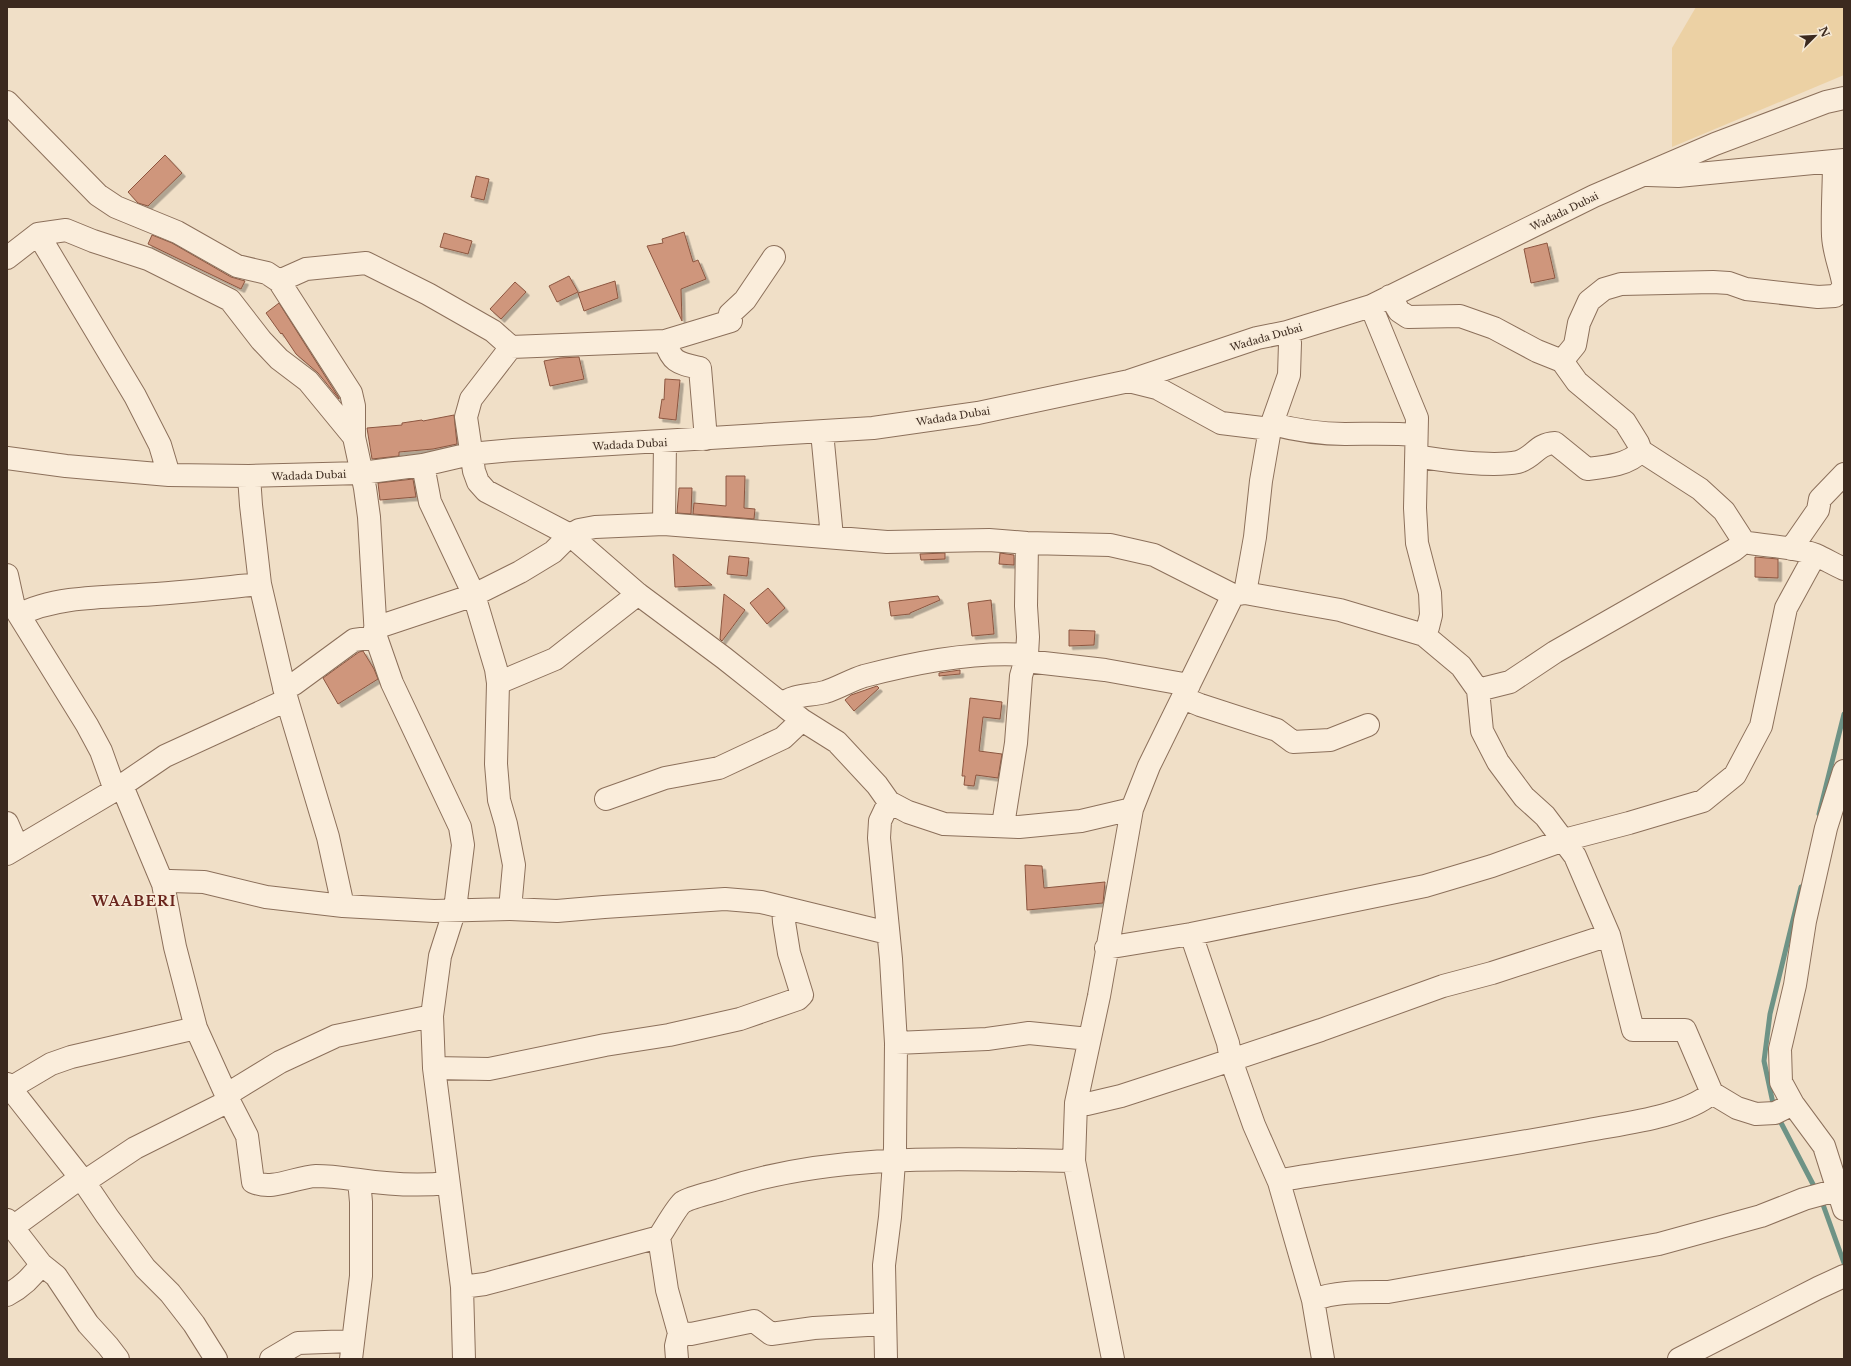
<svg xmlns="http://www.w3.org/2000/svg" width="1851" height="1366" font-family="'Libre Baskerville',serif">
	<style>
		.sand { fill: #ecd1a4 }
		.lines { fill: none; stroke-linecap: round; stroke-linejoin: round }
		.stream { stroke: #6e9386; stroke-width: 5 }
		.building { fill: #cf967c; stroke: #8c5640; filter: url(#shadow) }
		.minor-casing { stroke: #8c705b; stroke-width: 24 }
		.minor { stroke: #faeddb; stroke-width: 22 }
		.labels { text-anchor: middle; stroke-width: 3; stroke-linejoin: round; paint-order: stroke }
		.street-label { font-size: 10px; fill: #3c2a1f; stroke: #f7ead7 }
		.district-label { font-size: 14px; font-weight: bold; letter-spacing: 1px; fill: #6a251d; stroke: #f7ead7 }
	</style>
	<defs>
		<filter id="shadow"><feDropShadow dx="3.5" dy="3.5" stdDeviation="0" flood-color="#0004"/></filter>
	</defs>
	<rect width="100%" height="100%" fill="#f0dfc7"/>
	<!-- sand -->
	<path class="sand" d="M1696,7H1844V75L1672,147V48Z"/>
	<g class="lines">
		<!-- stream -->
		<path class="stream" d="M1819,814L1844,714
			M1774,1108L1764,1061L1770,1014L1801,887
			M1778,1117L1816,1190
			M1821,1199L1844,1263"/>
	</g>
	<!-- building -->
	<path class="building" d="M165,155L182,173L148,206L138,203L128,192Z
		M476,176L489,179L484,200L471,197Z
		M684,232L693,262L698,260L706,279L681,289L682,321L647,246L663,243L662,239Z
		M444,233L472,241L468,254L440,247Z
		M152,235L172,243L231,277L245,281L241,289L148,244Z
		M1547,243L1555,278L1531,283L1524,249Z
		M569,276L578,292L557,302L549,286Z
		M615,281L618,298L584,311L578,293Z
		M515,282L526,292L501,319L490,309Z
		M279,303L339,398V399L318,373L296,354L282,333L281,334L266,313Z
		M579,357L584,379L550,386L544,361L560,358Z
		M665,379L680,380L676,420L659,418L662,399L664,400Z
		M454,415L457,444L433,449L399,452V456L372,459L367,428L402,425V423L422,420L423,421Z
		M726,476H745L744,508L755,509L754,519L693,514L694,503L726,506Z
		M413,479L416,497L380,500L378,483Z
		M679,488H692L691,514L677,513Z
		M945,553V559L921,560L920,554Z
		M1000,553L1014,555V565L999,564Z
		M673,554L693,570L712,585L675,587Z
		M729,556L749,558L747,576L727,574Z
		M1755,557L1778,559V578L1755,577Z
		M768,588L785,608L767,624L750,603Z
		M724,594L745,610L722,641L720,639Z
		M938,596L940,600L910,613V614L891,616L889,602Z
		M991,600L994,634L972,636L968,603Z
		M1069,630L1095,631L1094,645L1069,646Z
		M363,651L374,669L378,679L338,704L323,678L359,652Z
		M960,670V674L939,676V673Z
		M877,686L879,688L854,711L845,700L851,695Z
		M970,698L1002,702L1000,719L983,717L979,751L1002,754L998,778L976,775L974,786L964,785L965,776H962Z
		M1025,865L1042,866L1044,888L1105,882L1103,903L1027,910Z"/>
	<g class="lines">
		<defs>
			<path id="minor" d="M7,102L98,195L116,207L177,232L237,266L267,273L279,281L351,393L354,406V437L365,488L369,517L376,637L392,683L460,827L463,845L455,909L440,956L432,1016L434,1068L462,1287L464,1359
				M1648,175L1678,176L1844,160
				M38,234L135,396L160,445L169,475
				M7,258L38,234L66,230L93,241L148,259L230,300L261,340L279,359L308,381L354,437
				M279,281L306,269L366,263L428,294L493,331L511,347L665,341L731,321L730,314L745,300L774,257
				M1390,296L1399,311L1408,317L1460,316L1494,328L1537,351L1562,361L1577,382L1625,422L1638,443L1641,451L1700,489L1724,511L1744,542C1768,547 1793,546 1816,555C1825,559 1835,565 1844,569
				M1371,306L1417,418L1415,508L1417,543L1430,593L1431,615L1428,627L1424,635
				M665,341C672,363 678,363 700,368L706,439
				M511,347L471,399L466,417L474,471L478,482L486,491L570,535L638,594L724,658L802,720L837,742L877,785L889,802L908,812L944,824L1019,827L1081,821L1132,809
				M1562,361L1575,345L1579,323L1589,301L1604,289L1621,284L1713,282L1729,283L1746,289L1818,297L1835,296L1844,288C1842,271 1834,255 1833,236C1832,212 1834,186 1834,161
				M1129,381L1157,388L1221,423L1270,429
				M1272,424C1295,430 1321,434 1345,434C1369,434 1392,433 1416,435
				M822,432L832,537
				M1417,456C1442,461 1494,467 1518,462C1535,457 1536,444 1555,443L1587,469C1605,467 1629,465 1641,451
				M7,458L66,466L169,475L249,476L362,473L423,465L470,454L513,450L873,428L978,413L1129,381L1257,338L1287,332L1371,306L1594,196L1715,144L1826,102L1844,98
				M423,465L430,502L474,595L496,669L498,683L496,764L499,800L506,824L514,865L510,909
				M249,476L251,505L260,584L287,700L328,837L343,906
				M664,524L665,442
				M1791,549L1818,510L1820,499L1844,474
				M7,575L14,607L87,725L101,751L115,790
				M1245,593L1255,537L1261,481L1270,429L1289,375L1290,343L1287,332
				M19,615C52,597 102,597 139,595C179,593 220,588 260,584
				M375,628L474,595L520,572L553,552L570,535L579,530L595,527L664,524L887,542L989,540L1027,543L1110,545L1154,555L1233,595L1245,593L1340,610L1424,635L1461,666L1478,690L1482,731L1498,762L1524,797L1545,816L1575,856L1609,935L1633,1030H1685L1712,1093L1737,1108L1756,1114L1775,1113L1793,1104
				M1026,661L1105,670L1189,685
				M498,683L555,659L638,594
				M284,688L294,684L354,640L376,637
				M1478,690L1510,682L1555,652L1734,550L1744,542
				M1183,698L1200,705L1277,730L1293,742L1330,740L1368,725
				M782,704C794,694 810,696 825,692C838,688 851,680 864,676C913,663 976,651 1027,655
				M1844,771L1826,828L1805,921L1795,985L1780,1049L1781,1082L1793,1104L1824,1146L1844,1209
				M122,786L163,884L175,947L196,1028L229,1101L247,1136L253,1182C273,1191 295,1177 316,1176C331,1176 344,1178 359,1180C386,1184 420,1186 448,1183
				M606,799L665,778L719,768L783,738L802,720
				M7,823L17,846
				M1003,825L1016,743L1021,676L1027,655L1028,637L1026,606L1027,543
				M7,854L115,790L165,756L287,700
				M163,884L170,881L204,882L266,897L343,906L434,911L510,909L557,911L604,907L725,899L761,902L888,933
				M1191,934L1228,1043L1231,1060L1254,1125L1279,1182L1313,1300L1323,1359
				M1106,948L1191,934L1425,886L1492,866L1564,840L1629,823L1703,801L1735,775L1761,726L1786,608L1815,555
				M896,1043L987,1039L1029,1033L1089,1039
				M434,1068L489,1069L605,1045L669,1035L740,1019L798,999L802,995L789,953L784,922L783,908
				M7,1084L84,1182L107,1216L145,1268L170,1293L194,1324L216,1359
				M7,1090L51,1064L71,1057L196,1028
				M226,1095L280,1062L336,1036L432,1016
				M1076,1103L1087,1104L1121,1096L1201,1070L1321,1030L1443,986L1492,973L1609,935
				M84,1182L135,1148L229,1101
				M1279,1182L1287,1179C1388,1163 1489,1149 1589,1130C1626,1123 1683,1117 1712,1093
				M7,1220L41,1264L56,1276L88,1324L108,1346L118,1359
				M13,1227L80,1178
				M659,1237L667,1290L679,1333L676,1346L677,1359
				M462,1287L485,1284L659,1237C664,1230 677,1206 683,1202C691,1197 710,1193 720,1190C832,1152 957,1159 1074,1161
				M7,1295C22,1287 32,1278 41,1264
				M1313,1300C1336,1291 1363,1292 1388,1292L1659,1244L1761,1216L1804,1199L1837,1190
				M679,1333L691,1334L754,1321L771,1334L814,1328L885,1324
				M271,1359L298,1343L352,1341
				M351,1359L361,1276V1202L359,1180
				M886,1359L884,1265L890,1217L895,1148L896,1043L891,959L879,838L880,821L889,802
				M1113,1359L1074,1161L1076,1103L1099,996L1132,809L1149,766L1233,595
				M1679,1359L1818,1288L1844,1276"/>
		</defs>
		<!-- minor casing -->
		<use href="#minor" class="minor-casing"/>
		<!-- minor -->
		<use href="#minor" class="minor"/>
	</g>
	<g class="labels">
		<!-- street labels -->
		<g class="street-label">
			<text transform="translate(1564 211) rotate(-26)" y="4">Wadada Dubai</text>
			<text transform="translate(1266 337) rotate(-16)" y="4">Wadada Dubai</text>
			<text transform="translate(953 416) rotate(-9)" y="4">Wadada Dubai</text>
			<text transform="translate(630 444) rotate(-3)" y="4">Wadada Dubai</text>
			<text transform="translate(309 475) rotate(-2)" y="4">Wadada Dubai</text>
		</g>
		<!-- district labels -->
		<g class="district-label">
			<text x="134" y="906">WAABERI</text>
		</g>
	</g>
	<!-- border -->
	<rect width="1851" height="1366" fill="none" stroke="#3c2a1f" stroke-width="16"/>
	<!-- north arrow -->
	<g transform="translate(1815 36) rotate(66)" stroke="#f7ead7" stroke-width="3" paint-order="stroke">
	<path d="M0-3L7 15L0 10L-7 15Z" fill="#3c2a1f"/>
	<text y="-6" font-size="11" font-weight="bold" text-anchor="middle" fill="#3c2a1f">N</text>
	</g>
</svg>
